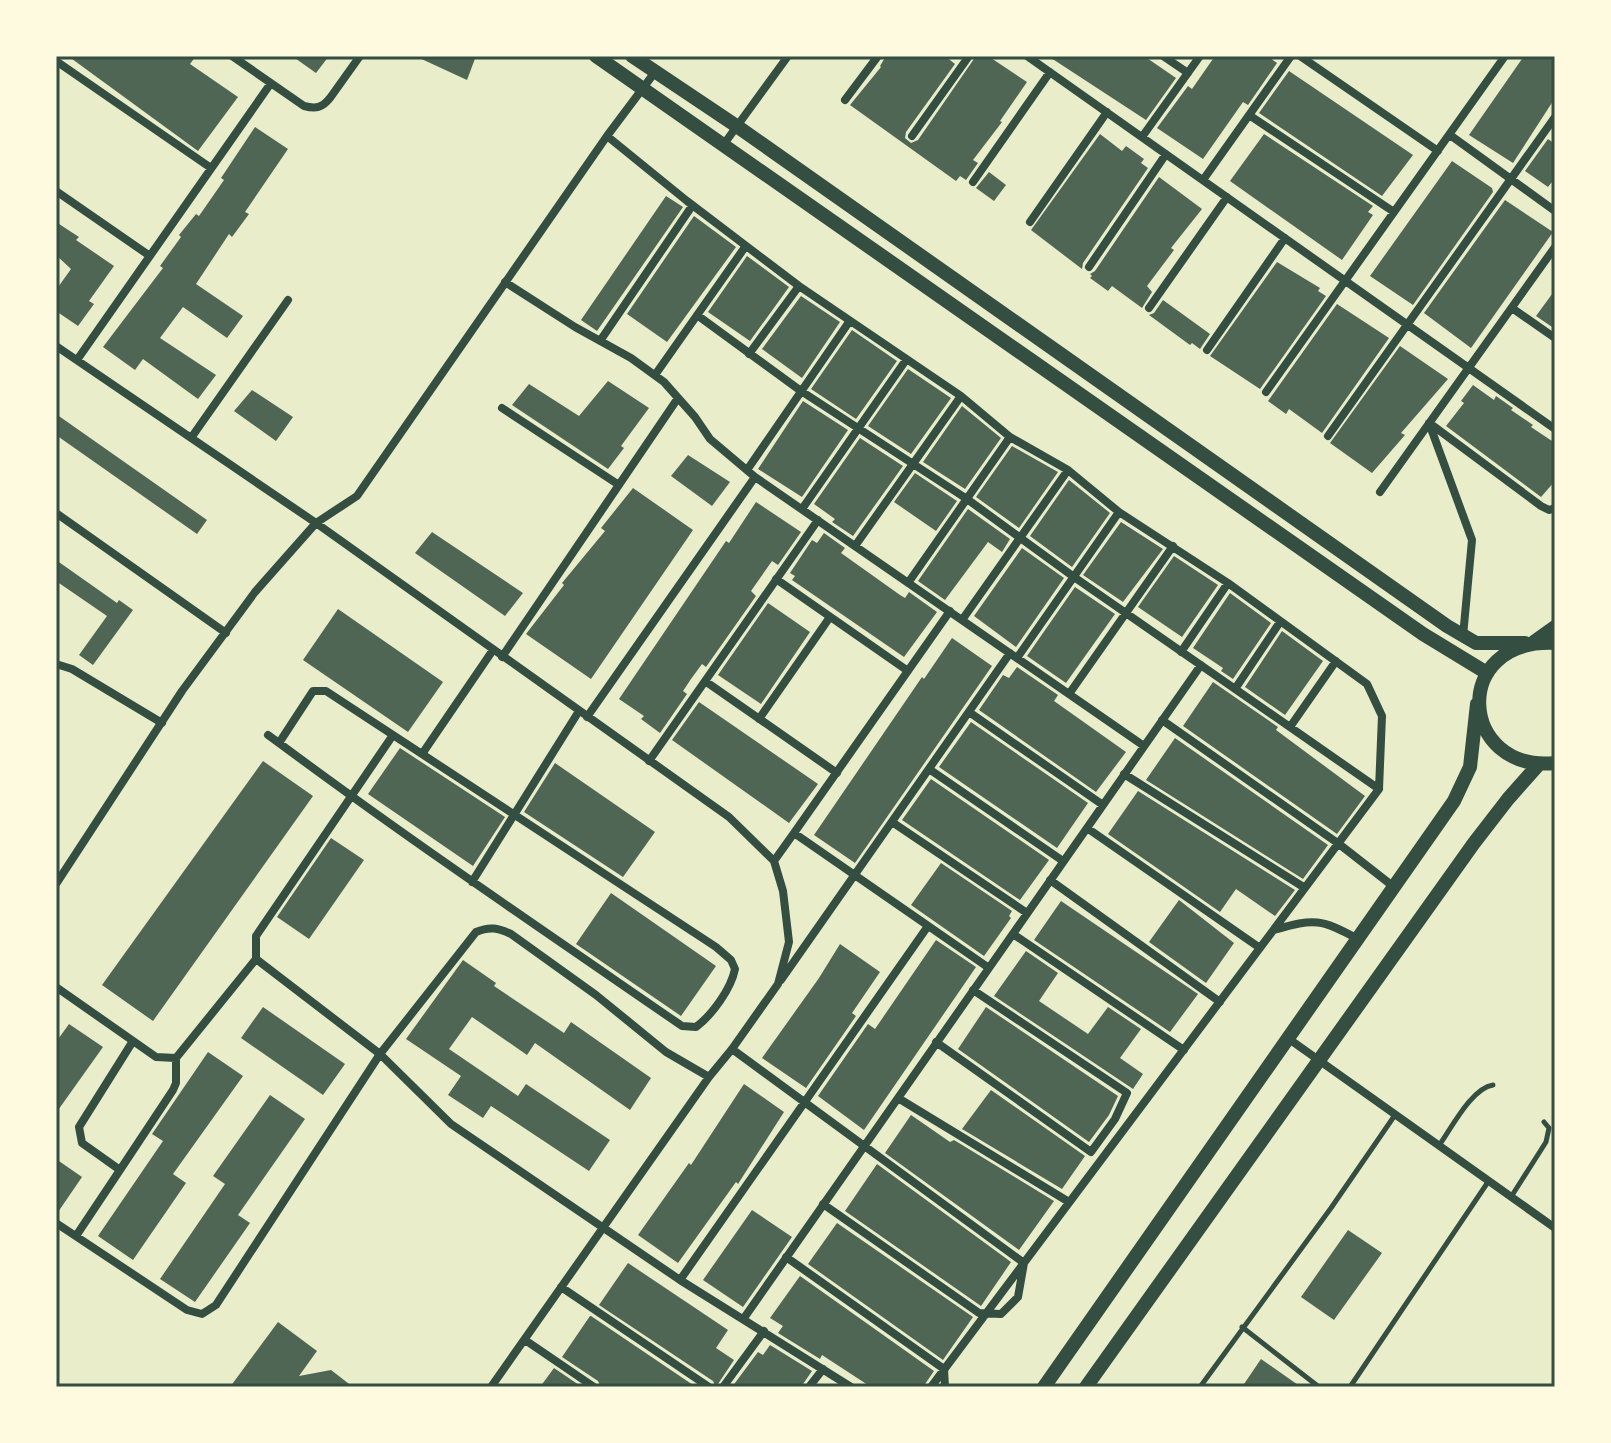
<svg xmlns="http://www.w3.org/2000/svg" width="1611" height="1443" font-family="'Space Grotesk',sans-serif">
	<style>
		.building { fill: #4f6655 }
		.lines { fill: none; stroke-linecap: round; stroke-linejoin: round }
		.service { stroke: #344e41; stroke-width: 5 }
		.minor { stroke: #344e41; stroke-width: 8 }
		.tertiary { stroke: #344e41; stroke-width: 14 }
		.secondary { stroke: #344e41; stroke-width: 14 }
		.neatline { fill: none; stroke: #344e41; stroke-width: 3 }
	</style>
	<rect width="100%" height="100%" fill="#e9edc9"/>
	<!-- building -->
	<path class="building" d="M68,56H196L190,64L238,97L198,151Z
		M292,56H329L316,73Z
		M415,56H476L467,80Z
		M886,56H945L955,64L906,132L905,138L911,143L918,140L976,56H988L1027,82L1000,121L1002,122L973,160L978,163L966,180L960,176L956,181L850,105L881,67L880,66Z
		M1048,56H1144L1176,78L1146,120Z
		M1215,56H1267L1277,63L1248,105L1243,102L1203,159L1157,128L1188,86L1192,89Z
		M1524,56H1555V98L1513,163L1469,135Z
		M1289,71L1413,155L1382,196L1259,113Z
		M255,127L288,149L245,212L249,214L232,237L229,234L196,284L243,316L227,338L183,307L160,338L216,375L198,399L143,359L135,370L103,347L163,268L160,266L181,237L179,235L196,214L199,216L224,180L221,178Z
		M1100,134L1122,151L1126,146L1144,159L1141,163L1148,168L1083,263L1082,269L1031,230Z
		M1264,134L1373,206L1368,212L1373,215L1342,260L1230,181Z
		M1548,139L1555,144V178L1548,187L1525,171Z
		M1452,161L1492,188L1493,192L1413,305L1370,276Z
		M989,172L1006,185L994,201L976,188Z
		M1159,177L1202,209L1171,248L1174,250L1147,286L1152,292L1142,308L1112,286L1108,291L1090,278L1092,276L1090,274L1095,271Z
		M666,196L683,207L597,331L581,320Z
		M1505,200L1553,232L1471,348L1424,313Z
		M694,216L736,247L667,342L627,314Z
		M56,222L79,237L76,240L114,266L89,301L94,304L78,326L56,311V290L71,269L56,255Z
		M747,256L789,287L750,341L708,312Z
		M1277,262L1320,288L1318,291L1326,296L1260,389L1210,356Z
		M1555,290V329L1536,316Z
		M801,296L840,322L802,378L762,349Z
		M1163,300L1210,334L1200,349L1192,343L1190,345L1149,315L1154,313Z
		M1337,304L1389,338L1322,433L1289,409L1286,414L1268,401Z
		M852,330L897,361L856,419L811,389Z
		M1400,346L1448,379L1401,433L1405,435L1372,473L1330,443Z
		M908,369L951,398L911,454L868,426Z
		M608,381L649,408L621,446L624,448L608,469L512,405L529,384L579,416Z
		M1473,385L1494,400L1496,396L1513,408L1511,410L1533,425L1531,427L1555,443V481L1541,497L1446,426L1464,403L1461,401Z
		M252,390L293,417L276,441L234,411Z
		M803,401L848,430L802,497L758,469Z
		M962,406L1001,438L965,489L923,462Z
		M56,414L207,520L197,534L56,435Z
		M860,438L903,466L853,536L832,522L835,519L814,504Z
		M1012,446L1058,472L1019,528L976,497Z
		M688,455L730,482L712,506L671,476Z
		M915,473L957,501L936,531L894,502Z
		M1069,480L1110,513L1072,567L1030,536Z
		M633,488L693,530L591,679L526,634L564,585L562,583L605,531L601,528Z
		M756,502L801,532L778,565L772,561L751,591L756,596L706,667L702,664L691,679L683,691L687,694L660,733L641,719L644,716L619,699L726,541L729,543Z
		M968,509L1010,539L1002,552L988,542L945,600L918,581Z
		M1121,522L1163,549L1123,602L1083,575Z
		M432,532L523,593L505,616L415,553Z
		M824,533L845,548L841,553L900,595L905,598L909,592L937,612L904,657L792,580L795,576L790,573L812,540L817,543Z
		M1022,548L1064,578L1016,647L974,616Z
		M1174,556L1218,585L1182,637L1138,607Z
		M56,560L117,603L119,600L133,610L93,665L79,655L107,616L56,581Z
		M1075,587L1115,614L1066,683L1027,656Z
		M1230,593L1271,623L1233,679L1221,671L1223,668L1193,648Z
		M768,603L810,632L761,704L718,675Z
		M338,609L443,682L408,732L303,660Z
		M1282,631L1323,661L1285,715L1245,687Z
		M952,638L992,666L855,863L814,835L922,677L924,679Z
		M1017,667L1058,695L1054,701L1126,752L1096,792L979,710L1003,675L1009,678Z
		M1213,682L1278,727L1276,730L1365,796L1337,834L1183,726Z
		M699,702L818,784L789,823L672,740Z
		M971,722L1088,803L1057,848L939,767Z
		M1175,738L1328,845L1303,879L1146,780Z
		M400,748L505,817L473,866L368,794Z
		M263,761L313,796L153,1021L102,985Z
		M555,763L655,832L623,877L524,812Z
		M931,779L1049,860L1020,900L902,820Z
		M1138,791L1295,890L1275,916L1236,889L1220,912L1108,834Z
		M331,838L364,860L309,939L277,917Z
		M941,863L1012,911L1009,916L1011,918L984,956L911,905Z
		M611,893L716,966L681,1016L576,944Z
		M1179,900L1234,943L1206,983L1149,942Z
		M1061,901L1198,994L1170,1032L1034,940Z
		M936,940L976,967L864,1130L818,1096L868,1024L875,1029Z
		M840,944L880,972L852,1013L856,1016L806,1088L762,1058L819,978Z
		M1026,951L1058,973L1039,1001L1088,1034L1108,1007L1141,1029L1120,1058L1143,1074L1133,1089L994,996Z
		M463,960L496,983L494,986L564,1033L571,1022L651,1078L630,1110L535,1043L527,1055L472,1017L449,1049L518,1096L526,1084L610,1140L589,1171L491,1106L483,1118L448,1095L461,1076L406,1039Z
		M263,1007L345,1064L323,1095L241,1038Z
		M986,1007L1118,1096L1109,1115L1089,1142L958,1049Z
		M69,1024L103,1047L56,1113V1042Z
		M208,1052L243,1076L173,1174L186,1183L133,1260L98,1236L163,1141L152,1134Z
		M744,1084L784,1112L738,1184L736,1182L678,1263L638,1235L689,1163L691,1165Z
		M991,1090L1085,1156L1062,1189L962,1129Z
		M270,1095L305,1119L238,1215L250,1223L195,1302L160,1279L225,1184L213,1176Z
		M911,1115L950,1142L954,1140L1054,1201L1019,1250L885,1153Z
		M56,1159L82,1177L56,1215Z
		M877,1164L1011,1262L981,1306L845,1211Z
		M752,1210L792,1237L743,1307L703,1280Z
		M837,1223L973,1317L943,1360L808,1264Z
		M1348,1230L1382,1253L1334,1320L1301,1297Z
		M628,1263L728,1330L716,1348L734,1360L716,1387L713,1381L599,1305Z
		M800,1276L934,1371L923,1387H871L822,1355L820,1359L778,1333L783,1326L770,1318Z
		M590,1316H591L696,1387H601L598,1381L562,1357Z
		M278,1322L317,1351L299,1376L331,1370L353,1387H230Z
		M770,1345L812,1371L801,1387H732L758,1352L763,1355Z
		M1261,1359L1301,1387H1242Z
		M554,1368L582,1387H540Z"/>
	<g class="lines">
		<!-- service -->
		<path class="service" d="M1440,1144C1452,1127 1472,1088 1493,1085
			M1511,1197L1546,1142L1549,1128L1544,1122
			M1242,1327L1319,1387
			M1200,1387L1331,1208L1395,1115
			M1350,1387L1488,1182"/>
		<!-- minor -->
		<path class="minor" d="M232,56L304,106C316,109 322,108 330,98L360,56
			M1027,56L1555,429
			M1163,56L1188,73
			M1300,56L1438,151
			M56,61L211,168
			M845,100L878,56
			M1249,115L1394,212
			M1450,135L1555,211
			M607,136L687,201L799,286L961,396L1010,437L1068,470L1119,512L1228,583L1367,684L1382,716L1379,789L931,1387
			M912,136L969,56
			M1142,137L1200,56
			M724,144L788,56
			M1203,180L1291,56
			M973,182L1050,72
			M56,191L150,256
			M1030,222L1107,112
			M1089,267L1166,154
			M505,282L575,327L631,358L664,382L695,417L710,439L755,477L1144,746
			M1149,308L1227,197
			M1512,308L1555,338
			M697,315L801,391L967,499L1074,577L1379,789
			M600,341L692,206
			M56,346L316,523L729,817L774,861L783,891L789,942L778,984L732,1049L709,1077L491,1387
			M1207,350L1285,238
			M749,354L799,286
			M77,360L271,83
			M655,375L745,247
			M1266,392L1505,56
			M502,408L619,485
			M1429,423L1472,540L1463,636
			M1432,425L1541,506L1549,510L1555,508
			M1328,436L1555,117
			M191,438L288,300
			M747,470L849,322
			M1380,492L1555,247
			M802,509L906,360
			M56,513L226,633
			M855,546L961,396
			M776,579L908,671
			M908,583L1010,437
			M962,620L1068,470
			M1181,652L1228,583
			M502,657L678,398
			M1017,658L1119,512
			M56,664L72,669L162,723
			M705,681L837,773
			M1235,689L1280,622
			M1069,694L1173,546
			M969,712L1103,805
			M587,717L755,477
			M759,719L830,617
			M1162,720L1339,844L1394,887
			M1290,727L1336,661
			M268,735L279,743C411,841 547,933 682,1026L696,1027C712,1015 731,989 735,969L731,960L716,947L326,691H313L279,743
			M393,735L256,936V959L380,1054L476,932C490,926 498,928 511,934L596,995L666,1052L709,1077
			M422,754L493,650
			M649,761L818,520
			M929,769L1063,861
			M1124,774L1305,888
			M892,822L1027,913
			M1087,828L1260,948
			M794,833L950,611
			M1050,880L1220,1002
			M472,882L579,711
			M56,884L182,691L255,592L316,523L357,496L607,136L655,72
			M1274,930C1315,918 1321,919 1358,939
			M1013,934L1184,1050
			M989,968L1201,665
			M781,980L1010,653
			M56,987L156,1057L176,1058L256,959
			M1289,1039L1555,1228
			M936,1042L1091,1152L1115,1119L1127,1093L973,990
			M732,1049L1024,1263L1018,1297L1001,1314L979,1313L823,1204
			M898,1098L1069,1202
			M120,1170L173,1090L176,1083V1058
			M56,1223L187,1310L202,1314L216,1305L380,1054L451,1124L680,1280L928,926
			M76,1236L120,1170L82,1143L79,1127L133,1041
			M786,1257L944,1369L945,1387
			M680,1280L851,1387
			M561,1287L709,1387
			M744,1318L989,968L794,833L774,861
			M525,1340L594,1387
			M723,1387L764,1331
			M809,1387L823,1369"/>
		<!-- tertiary -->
		<path class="tertiary" d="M596,56L1423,634L1487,673
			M632,56L738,127L1447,626L1476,643H1525"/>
		<!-- secondary -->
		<path class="secondary" d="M1534,642L1555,627
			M1555,643C1449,638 1459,773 1555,763
			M1044,1387L1454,801L1470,767L1477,704
			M1086,1387L1474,843L1508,799L1539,764"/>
	</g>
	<!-- border -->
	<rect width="1611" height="1443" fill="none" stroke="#fefae0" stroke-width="116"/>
	<rect x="58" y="58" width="1495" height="1327" class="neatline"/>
</svg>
